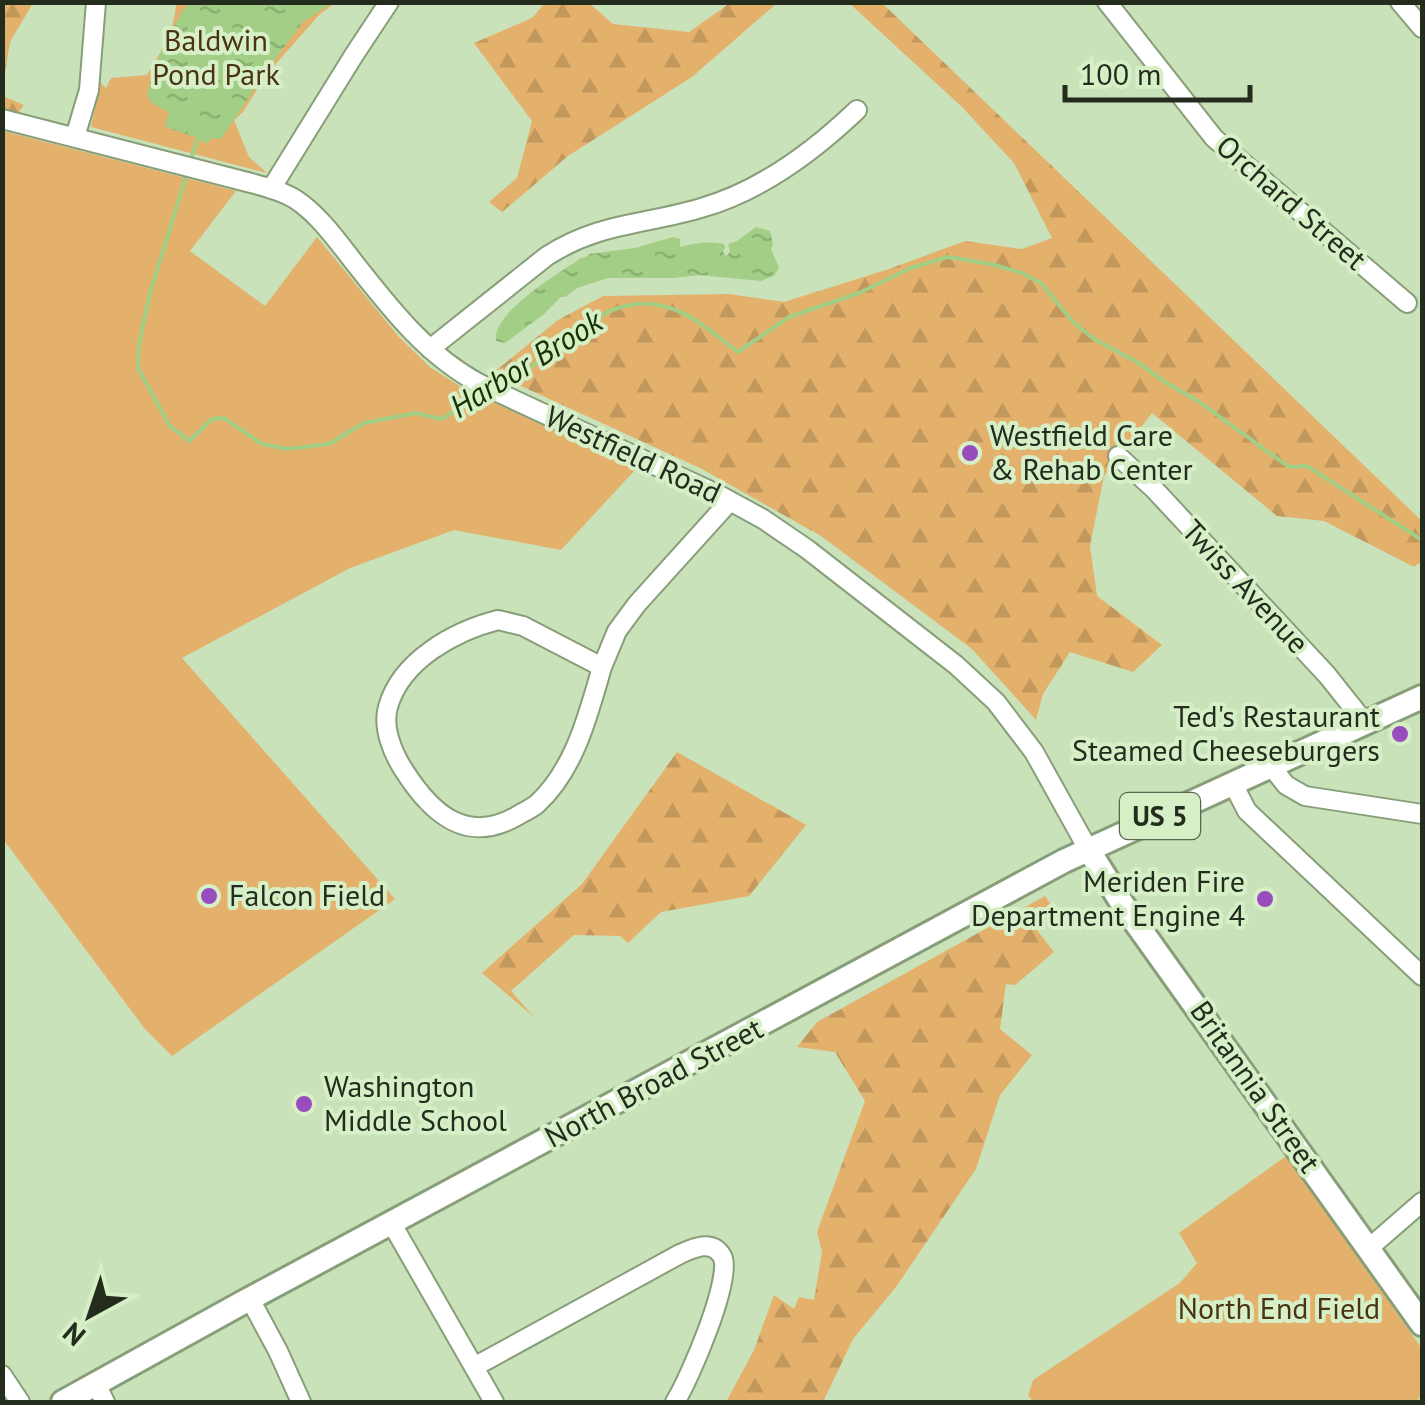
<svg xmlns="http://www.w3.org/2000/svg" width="1425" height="1405" font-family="'PT Sans',sans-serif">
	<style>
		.forest { fill: url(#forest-firs) }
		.park { fill: #e4b16c }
		.water { fill: url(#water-ripples) }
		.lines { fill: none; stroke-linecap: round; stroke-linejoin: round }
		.stream { stroke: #a2ce85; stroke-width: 4 }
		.minor-casing { stroke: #879e79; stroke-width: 22 }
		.major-casing { stroke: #879e79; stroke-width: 28 }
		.minor { stroke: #fff; stroke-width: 18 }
		.major { stroke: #fff; stroke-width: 22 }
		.poi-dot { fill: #994cbd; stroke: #d6efc7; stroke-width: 4 }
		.labels { text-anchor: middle; stroke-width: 8; stroke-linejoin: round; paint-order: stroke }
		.shield { fill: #d6efc7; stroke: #596650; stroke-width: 2.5 }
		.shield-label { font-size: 28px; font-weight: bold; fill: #232c1d }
		.park-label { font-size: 30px; fill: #493314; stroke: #d6efc7 }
		.street-label { font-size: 30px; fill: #232c1d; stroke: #d6efc7 }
		.poi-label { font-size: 30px; fill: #232c1d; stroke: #d6efc7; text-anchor: start }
		.water-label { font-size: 32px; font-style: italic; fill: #173200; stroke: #d6efc7 }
	</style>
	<defs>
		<pattern id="forest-firs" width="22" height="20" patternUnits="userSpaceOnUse" patternTransform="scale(2.5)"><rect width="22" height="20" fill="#e4b16c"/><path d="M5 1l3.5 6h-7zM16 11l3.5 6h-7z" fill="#c3985d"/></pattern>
		<pattern id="water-ripples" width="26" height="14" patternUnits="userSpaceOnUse" patternTransform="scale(2.5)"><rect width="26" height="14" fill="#a2ce85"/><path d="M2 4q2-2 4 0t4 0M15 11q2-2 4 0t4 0" fill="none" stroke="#8bb172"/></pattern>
	</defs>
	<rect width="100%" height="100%" fill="#c9e2ba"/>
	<!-- forest -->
	<path class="forest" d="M2,3H33L10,42L5,73V97L24,105L16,116L3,111Z
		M545,3H589L613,24L689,32L730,3H777L692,77L568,156L502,212L489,202L517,178L532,121L474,43L532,18Z
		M849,3H882L1422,521V566L1419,563L1414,567L1324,521L1277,516L1152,413L1104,476L1090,546L1097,596L1162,645L1133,672L1070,652L1043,694L1036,720L972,649L821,536L702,469L493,373L558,320L603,296L729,294L784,302L889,269L965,241L1022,249L1052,238L1014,163L962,107Z
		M677,752L806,825L749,896L661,912L628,943L620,936L574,935L511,991L534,1017L482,973L582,884Z
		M1045,896L1055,910L1036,929L1054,952L1015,985L1006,984L1000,1029L1032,1055L1000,1095L976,1169L896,1287L853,1339L823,1402H726L754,1350L774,1295L794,1309L799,1297L814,1300L822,1252L817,1232L865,1101L835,1052L797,1047L817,1022Z"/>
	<!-- park -->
	<path class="park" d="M176,3H335L319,15L266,75L243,112L234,120L249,157L267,173L91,127L100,82L106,88L111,78L147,75C161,52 175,30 176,3Z
		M3,131L236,191L190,251L265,306L317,237L399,337L431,368L463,388L636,469L561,550L454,530L350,568L182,658L395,899L172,1056L145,1029L3,839Z
		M1286,1156L1422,1349V1392L1417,1402H1034L1028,1396L1033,1380L1180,1283L1197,1263L1179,1233Z"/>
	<!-- water -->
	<path class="water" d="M189,3H332L303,22L270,66L221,139L212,138L206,144L198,138L165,127L169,113L151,102L147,96C151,70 173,22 189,3Z
		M756,227L770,231L773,244L771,249L779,267L774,276L761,281L699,275L674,278H608L577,288L565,297H561L544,314L505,343L496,341C492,312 557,275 581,258L586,257L589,254L635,248L673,237L680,239V247C698,243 704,241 724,244L725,248L723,252L726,256L730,252L728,244L737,241Z"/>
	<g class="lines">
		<!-- stream -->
		<path class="stream" d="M191,159L199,135
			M187,173L150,293L139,344L138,368L169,425L189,441L212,419L224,418L262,444L287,449L329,444L364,423L416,413L441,419L469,403L475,395L482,392
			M496,386C503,382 510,380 517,376C567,347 607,285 673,309C698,318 717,337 738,352L789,317L859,293L911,268L948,257L991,264L1022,273L1041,283L1072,321L1094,339L1137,362L1165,382L1198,401L1289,467L1307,466L1422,540"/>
		<defs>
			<path id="minor" d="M1107,2L1214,138L1407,303
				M1400,2L1422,28
				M2,119L251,183C266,187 282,191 295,199C318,214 336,239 353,261C390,308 426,355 480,384L719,495L763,519L807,549L956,665L996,702L1034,752L1088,849
				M75,137L89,90L96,2
				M271,189L354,55L389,2
				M430,349L547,256C600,222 645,225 701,208C761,191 813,152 857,110
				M1118,456L1154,489L1327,675L1366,724
				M498,620L523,626L602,667C588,715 575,769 537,804C531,809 523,812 517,816C467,845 432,814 405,772C393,754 382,728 388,707C401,660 455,631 498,620Z
				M602,667L617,631L637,604L730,501
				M1271,766L1286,785L1305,796L1422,814
				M1233,784L1247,811L1422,976
				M392,1224L494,1402
				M1369,1248L1422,1202
				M250,1299L278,1351L301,1402
				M474,1367L680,1254C693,1248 712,1239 722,1256C734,1276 689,1380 675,1402
				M2,1375L20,1402
				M96,1384L105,1402"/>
			<path id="major" d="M1088,849L1123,905L1422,1324
				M63,1402L242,1303L1064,861L1422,697"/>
		</defs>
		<!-- minor casing -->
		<use href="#minor" class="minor-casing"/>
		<!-- major casing -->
		<use href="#major" class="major-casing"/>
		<!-- minor -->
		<use href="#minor" class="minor"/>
		<!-- major -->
		<use href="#major" class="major"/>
	</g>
	<!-- markers -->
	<g class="poi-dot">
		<circle cx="970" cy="453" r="10"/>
		<circle cx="1400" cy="734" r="10"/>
		<circle cx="209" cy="896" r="10"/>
		<circle cx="1265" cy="899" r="10"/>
		<circle cx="304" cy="1104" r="10"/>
	</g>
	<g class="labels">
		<!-- shield labels -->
		<rect class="shield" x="1120" y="793" width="80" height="46" rx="8"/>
		<g class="shield-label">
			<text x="1160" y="826">US 5</text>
		</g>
		<!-- park labels -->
		<g class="park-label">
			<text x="216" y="51">Baldwin<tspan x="216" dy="34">Pond Park</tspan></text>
			<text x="1279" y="1319">North End Field</text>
		</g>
		<!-- street labels -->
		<g class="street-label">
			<text transform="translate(1291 203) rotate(41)" y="10">Orchard Street</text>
			<text transform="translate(633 455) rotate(25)" y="10">Westfield Road</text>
			<text transform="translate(1245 587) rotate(47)" y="10">Twiss Avenue</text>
			<text transform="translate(654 1083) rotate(-28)" y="10">North Broad Street</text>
			<text transform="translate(1255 1087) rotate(55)" y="10">Britannia Street</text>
		</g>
		<!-- poi labels -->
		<g class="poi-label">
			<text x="990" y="446">Westfield Care<tspan x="990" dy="34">&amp; Rehab Center</tspan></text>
			<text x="1380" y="727" text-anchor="end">Ted's Restaurant<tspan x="1380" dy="34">Steamed Cheeseburgers</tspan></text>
			<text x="1245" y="892" text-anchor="end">Meriden Fire<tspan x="1245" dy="34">Department Engine 4</tspan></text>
			<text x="229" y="906">Falcon Field</text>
			<text x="324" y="1097">Washington<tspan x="324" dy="34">Middle School</tspan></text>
		</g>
		<!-- water labels -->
		<g class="water-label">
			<text transform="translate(526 364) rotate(-32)" y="11">Harbor Brook</text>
		</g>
	</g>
	<!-- border -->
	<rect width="1425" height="1405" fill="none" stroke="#232c1d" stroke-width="10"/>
	<!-- north arrow -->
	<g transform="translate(90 1315) rotate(220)" stroke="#d6efc7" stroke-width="8" paint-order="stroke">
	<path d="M0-8L18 38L0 25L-18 38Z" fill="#232c1d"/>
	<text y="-15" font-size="28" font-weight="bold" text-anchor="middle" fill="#232c1d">N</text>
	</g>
	<!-- scale -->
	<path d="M1065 85v15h185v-15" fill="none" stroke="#232c1d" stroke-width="5"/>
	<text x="1080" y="85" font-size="30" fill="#232c1d" stroke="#d6efc7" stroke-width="8" paint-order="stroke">100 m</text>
</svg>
